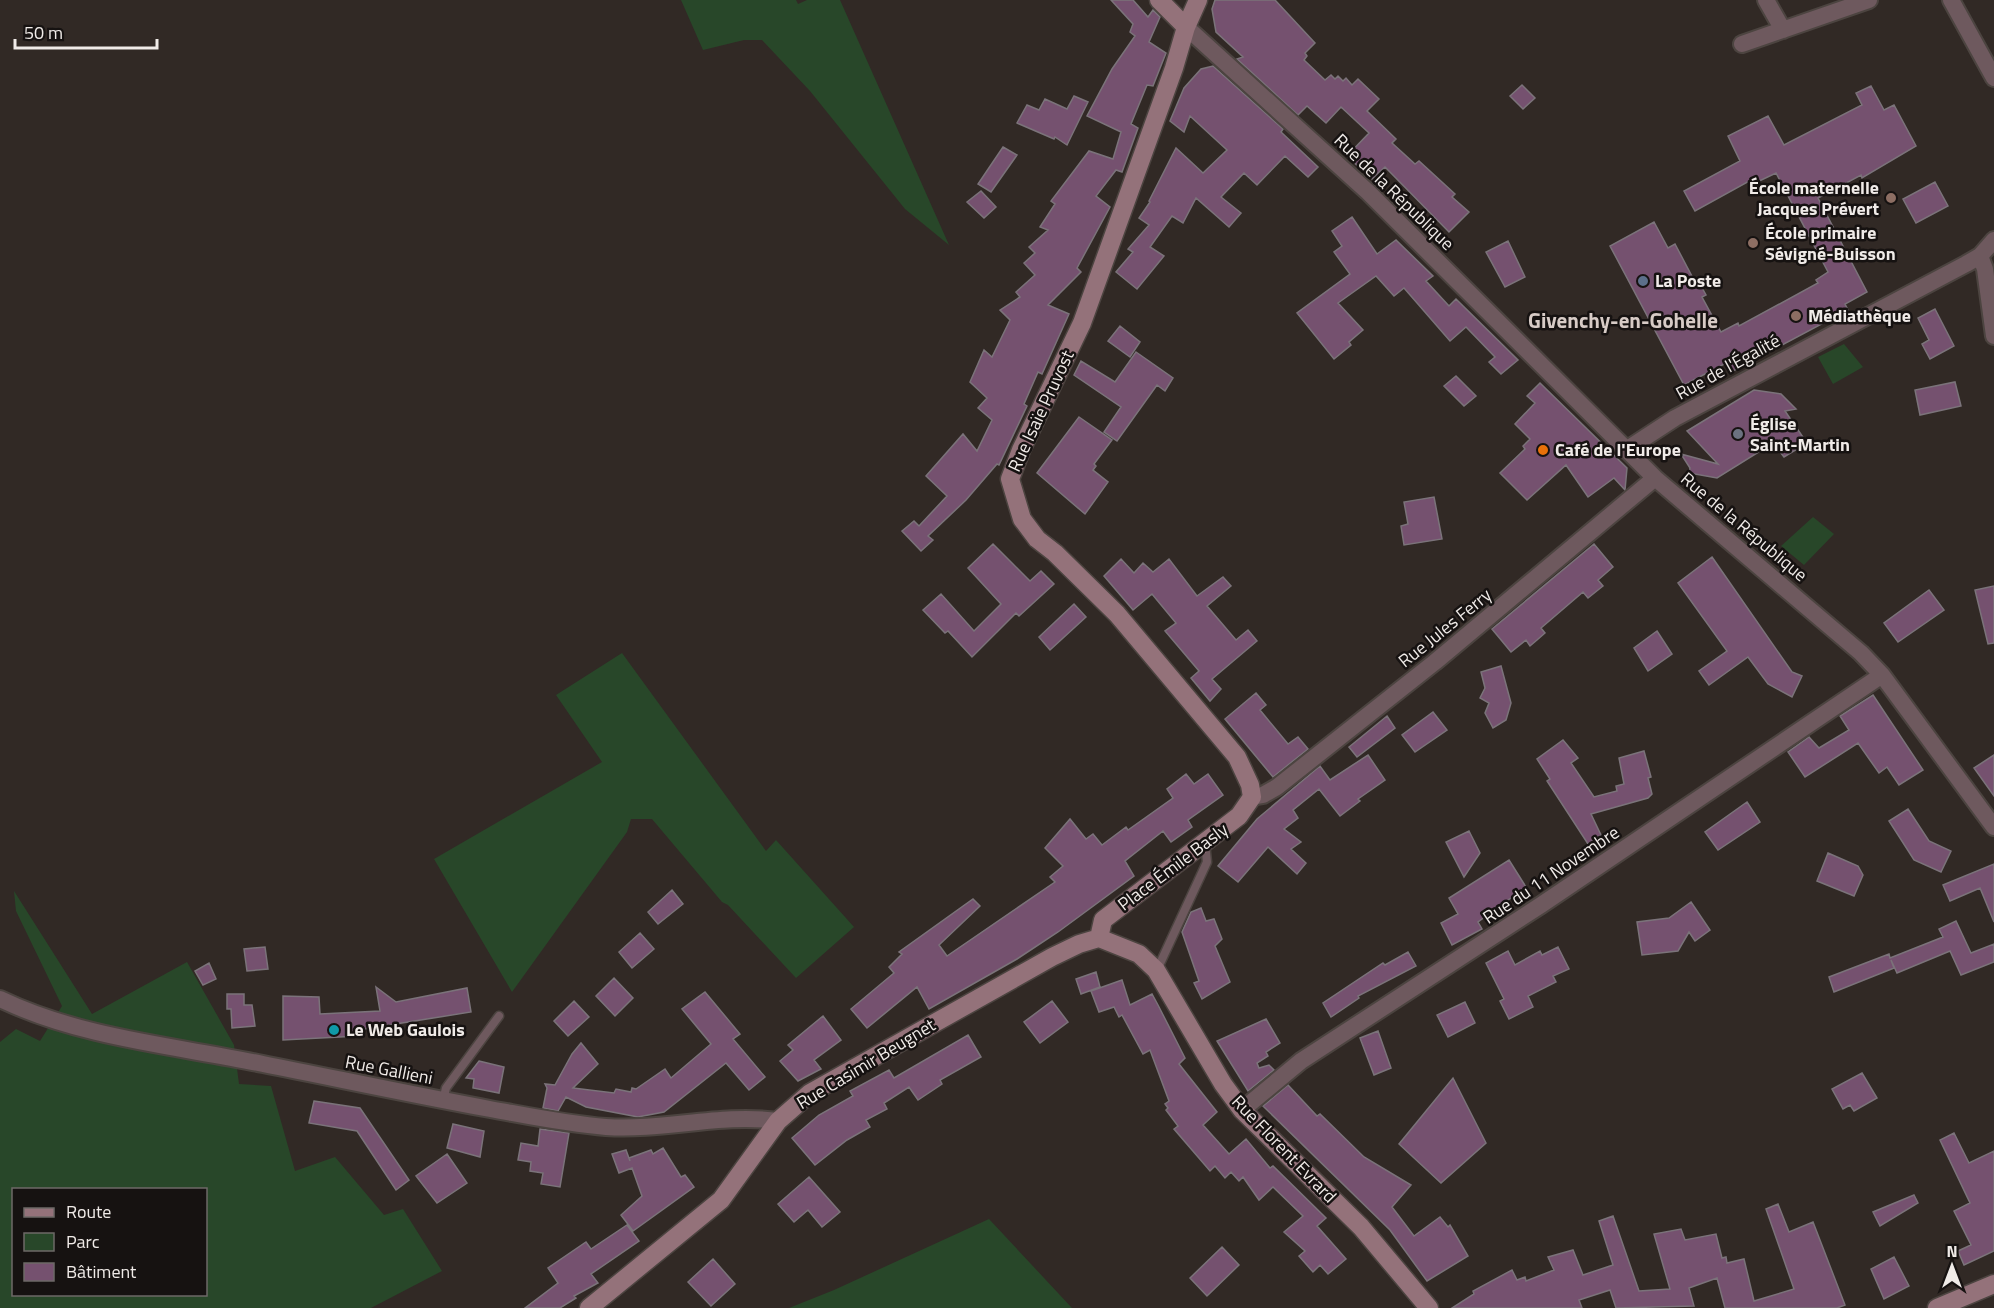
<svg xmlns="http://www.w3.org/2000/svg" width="1994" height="1308" font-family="'Titillium Web',sans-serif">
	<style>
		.green { fill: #284729; fill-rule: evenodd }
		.building { fill: #75516f; stroke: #7b737a; stroke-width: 1.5 }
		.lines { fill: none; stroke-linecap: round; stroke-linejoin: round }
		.lane-casing { stroke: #4c4440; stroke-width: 11 }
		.street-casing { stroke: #4c4440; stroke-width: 20 }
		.secondary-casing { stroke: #4c4440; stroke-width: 21 }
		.lane { stroke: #6e595e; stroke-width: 8 }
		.street { stroke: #6e595e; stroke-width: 16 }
		.secondary { stroke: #94727a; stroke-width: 18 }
		.education-dot { fill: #8d6e63; stroke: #161211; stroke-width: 2 }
		.service-dot { fill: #5c6f8a; stroke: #161211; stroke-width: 2 }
		.worship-dot { fill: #6b7280; stroke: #161211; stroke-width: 2 }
		.food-dot { fill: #e8710a; stroke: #161211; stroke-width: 2 }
		.culture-dot { fill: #0f9aa8; stroke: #161211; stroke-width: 2 }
		.labels { text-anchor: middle; stroke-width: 5; stroke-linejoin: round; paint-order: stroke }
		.poi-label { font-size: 18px; font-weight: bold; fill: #f0ebe8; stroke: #161211; text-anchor: start }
		.street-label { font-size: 18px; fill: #f0ebe8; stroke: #161211 }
		.quarter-label { font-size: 21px; font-weight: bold; fill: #d7cbc6; stroke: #161211 }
	</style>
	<rect width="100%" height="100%" fill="#312925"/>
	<!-- green -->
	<path class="green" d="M681,0H796L798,4L807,0H840L949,245L905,209L810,91L762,40H744L703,50Z
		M1844,344L1863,367L1833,384L1818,357Z
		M1813,517L1834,534L1804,565L1781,546Z
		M622,653L766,851L776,840L854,927L796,978L728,905L722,902L652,819H631L627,832L512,992L434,859L602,762L556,695Z
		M14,891L92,1014L187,962L234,1045L239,1084L271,1086L295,1171L335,1157L384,1215L403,1209L442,1271L371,1308H0V1042L16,1029L40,1041L62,1006L16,911ZM14,1190H206V1294H14Z
		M989,1219L1072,1308H789L834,1290Z"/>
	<!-- building -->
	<path class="building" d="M1111,0H1133L1148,17L1153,10L1160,17L1149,42L1166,53L1153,86L1147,85L1131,124L1138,128L1122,172L1116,170L1096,196L1110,207L1077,268L1081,272L1048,305L1069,314L1042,374L1038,372L1024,404L1027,406L999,465L997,464L966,500L928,536L933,540L921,551L902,531L914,521L919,526L947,496L926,476L963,434L977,451L992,420L978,408L987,398L970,382L984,350L992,357L1010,320L1000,310L1020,297L1016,292L1035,275L1024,263L1035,253L1029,247L1048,230L1040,227L1055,204L1051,201L1089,151L1113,159L1121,132L1087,116L1112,69L1135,36L1130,32L1133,24Z
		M1215,0H1275L1315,43L1305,53L1307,56L1304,60L1325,80L1331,75L1335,79L1338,76L1343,81L1346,78L1352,85L1358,79L1379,99L1367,111L1396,139L1392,143L1415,164L1419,161L1455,194L1452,197L1469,212L1449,232L1385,167L1372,179L1347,156L1369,133L1341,107L1326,123L1307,106L1298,115L1237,59L1243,57L1216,32L1212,9Z
		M1213,66L1283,129L1281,132L1318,167L1308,177L1285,156L1257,185L1244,173L1221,197L1241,213L1229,227L1196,198L1183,223L1172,216L1150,247L1164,256L1137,289L1116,272L1133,252L1128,249L1149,225L1139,218L1150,202L1149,201L1176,148L1203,173L1227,150L1190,116L1184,132L1170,121L1184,88L1201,69Z
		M1522,85L1535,98L1523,109L1510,96Z
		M1871,86L1884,110L1894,105L1916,146L1862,178L1861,175L1818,198L1867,292L1845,304L1848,310L1733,371L1728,362L1684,385L1610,246L1654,222L1668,248L1675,244L1694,280L1697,279L1706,295L1702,297L1721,332L1738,323L1739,326L1818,283L1816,280L1828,272L1776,173L1753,184L1751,180L1695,211L1684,191L1740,161L1728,136L1768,116L1784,145L1862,105L1856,93Z
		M1074,96L1088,102L1067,145L1055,137L1054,139L1017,123L1027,105L1039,110L1045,99L1067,109Z
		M1003,147L1017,155L991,192L978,184Z
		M1935,182L1948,206L1916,223L1903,199Z
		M981,191L996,207L984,218L967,202Z
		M1352,217L1377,254L1396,240L1433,276L1426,281L1449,306L1456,299L1518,360L1501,374L1489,362L1495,357L1466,327L1450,341L1404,288L1394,296L1376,276L1338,303L1363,330L1349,342L1351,345L1334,359L1297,313L1350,274L1334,252L1342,246L1332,231Z
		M1508,241L1525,277L1505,287L1486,252Z
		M1935,309L1954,346L1930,359L1922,344L1929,340L1918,318Z
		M1120,326L1140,342L1130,357L1108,341Z
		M1136,352L1173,378L1165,391L1157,385L1117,441L1104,432L1121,407L1074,375L1081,361L1115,382Z
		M1456,376L1476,396L1464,406L1444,386Z
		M1955,382L1961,406L1920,415L1915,390Z
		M1540,383L1627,468L1625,490L1614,478L1588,497L1566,465L1527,500L1500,473L1525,449L1523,446L1530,439L1515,424L1535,403L1527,396Z
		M1754,390L1781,394L1796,409L1785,411L1807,443L1784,457L1773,443L1717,478L1689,473L1690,468L1681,454L1718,464L1687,431Z
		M1079,417L1112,440L1094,464L1096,466L1093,470L1108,482L1085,514L1037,473Z
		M1434,497L1442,539L1404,545L1401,526L1408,524L1404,502Z
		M993,544L1030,581L1041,571L1054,584L1019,616L1016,613L972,657L948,631L945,633L923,610L941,594L974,631L1001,604L968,568Z
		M1594,544L1613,567L1598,580L1603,586L1588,598L1583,592L1541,628L1545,633L1537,640L1530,646L1526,640L1511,652L1492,629Z
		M1712,557L1792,672L1802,676L1792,697L1768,684L1748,657L1709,685L1699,671L1727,651L1678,583Z
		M1121,559L1134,573L1143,563L1153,572L1169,559L1197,596L1223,577L1231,586L1207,606L1236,640L1248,630L1257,641L1212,679L1221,689L1210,701L1191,678L1199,671L1165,631L1176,623L1152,594L1133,610L1104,576Z
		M1994,586V643L1988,644L1975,590Z
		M1929,590L1944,610L1898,642L1884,623Z
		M1074,604L1086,617L1050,650L1039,637Z
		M1657,631L1672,654L1648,671L1634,648Z
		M1501,666L1511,703L1506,720L1493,728L1485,713L1489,703L1480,698L1485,688L1481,672Z
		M1256,693L1266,705L1260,710L1288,744L1298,737L1308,749L1273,777L1225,719Z
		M1873,695L1923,770L1899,785L1887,767L1879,773L1858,743L1805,777L1788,752L1809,737L1819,748L1849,730L1840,716Z
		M1433,712L1447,730L1415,752L1402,735Z
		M1387,716L1395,728L1357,757L1349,747Z
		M1563,740L1578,758L1571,763L1594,797L1617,791L1616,786L1624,784L1619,758L1644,751L1651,777L1648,778L1652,794L1648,798L1591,814L1601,835L1588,844L1547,781L1550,779L1537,759Z
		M1368,755L1385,780L1358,799L1360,801L1340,816L1319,789L1293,810L1298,818L1284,829L1301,842L1291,849L1306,863L1297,874L1268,847L1238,882L1218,866L1257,819L1320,766L1330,780Z
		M1994,755V796L1974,768Z
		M1186,774L1194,784L1208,774L1223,795L1188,820L1192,827L1171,842L1163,831L1125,861L1134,876L1058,932L1017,959L929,1009L917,987L867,1028L851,1009L894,973L889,967L902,954L899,952L973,899L980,906L939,945L947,956L1055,882L1050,877L1063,866L1045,848L1070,819L1086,839L1093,834L1102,845L1126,827L1128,830L1173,798L1167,789Z
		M1747,802L1760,822L1718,850L1705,832Z
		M1908,809L1929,841L1951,851L1941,872L1914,860L1889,821Z
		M1469,831L1480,853L1464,877L1446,842Z
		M1828,853L1858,866L1863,875L1854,896L1817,881Z
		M1509,860L1526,887L1478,922L1482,929L1452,945L1441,923L1458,914L1449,898Z
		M1994,864V922L1980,888L1950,901L1943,885Z
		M672,890L683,904L658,924L648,912Z
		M1691,902L1710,930L1695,941L1689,932L1678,951L1642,955L1637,922L1669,918Z
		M1201,908L1206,921L1214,919L1222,939L1215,946L1230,982L1202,999L1194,983L1199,981L1182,932L1191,912Z
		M1956,921L1971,953L1994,944V962L1961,975L1950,951L1897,973L1891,960L1894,968L1834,992L1829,977L1889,954L1890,958L1943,937L1939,929Z
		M640,933L654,949L632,968L619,952Z
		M265,947L268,969L247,971L244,949Z
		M1558,947L1569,969L1553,976L1556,982L1528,996L1533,1007L1509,1019L1500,1001L1504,999L1486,963L1508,951L1515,965L1540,951L1542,955Z
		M1408,952L1416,966L1358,996L1359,998L1331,1017L1323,1003L1383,963L1385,965Z
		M209,963L216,979L203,985L195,971Z
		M1096,972L1100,987L1081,994L1076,979Z
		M614,978L633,998L615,1016L596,996Z
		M1122,980L1130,1005L1152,994L1158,1005L1185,1058L1179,1064L1217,1112L1203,1125L1229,1154L1246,1139L1270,1168L1273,1166L1326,1218L1317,1226L1346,1259L1328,1274L1320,1265L1313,1272L1299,1256L1305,1251L1284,1232L1303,1216L1273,1187L1259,1200L1243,1177L1239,1181L1231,1172L1225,1178L1215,1166L1210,1171L1174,1129L1178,1126L1166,1110L1168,1108L1165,1104L1169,1101L1150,1050L1143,1054L1122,1015L1119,1017L1114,1007L1099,1012L1091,991Z
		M376,987L396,1002L467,988L471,1012L358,1030V1036L283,1040V996L319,997L320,1014L380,1011Z
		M705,992L740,1034L733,1039L765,1077L749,1090L726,1063L664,1112L638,1117L586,1107L566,1097L558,1111L543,1108L547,1088L545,1084L555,1085L572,1054L581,1043L598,1064L573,1088L614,1093L616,1089L631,1092L632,1088L636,1089L665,1069L671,1078L711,1044L682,1009Z
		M227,994H244V1005H252L255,1026L232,1028L231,1009H227Z
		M574,1001L589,1017L568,1036L554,1021Z
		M1052,1001L1068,1022L1040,1043L1024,1022Z
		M1465,1002L1475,1023L1448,1037L1437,1015Z
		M823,1016L841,1040L814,1060L821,1069L798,1081L780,1061L793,1050L788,1045Z
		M1266,1019L1280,1043L1266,1052L1268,1056L1257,1063L1259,1068L1269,1065L1274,1070L1248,1091L1217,1041Z
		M1378,1031L1391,1068L1374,1075L1360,1038Z
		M968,1035L981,1057L940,1080L942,1084L918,1100L909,1087L884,1103L887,1109L866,1120L870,1127L847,1140L815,1165L792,1138L819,1115L853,1096L850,1091L889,1070L894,1078Z
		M479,1061L504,1067L499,1093L473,1088L474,1079L466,1078Z
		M1862,1073L1877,1098L1854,1111L1850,1105L1843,1109L1832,1089Z
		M1453,1078L1486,1143L1441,1183L1399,1144Z
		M1288,1085L1317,1116L1320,1114L1364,1157L1411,1185L1392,1207L1414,1236L1440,1217L1448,1227L1450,1225L1468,1256L1427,1281L1390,1230L1263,1106Z
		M314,1101L360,1108L409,1180L396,1190L357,1131L309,1123Z
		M453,1124L484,1131L480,1157L447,1148Z
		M540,1129L569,1133L560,1187L541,1184L543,1173L530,1171L531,1162L518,1160L521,1143L538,1146Z
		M1954,1133L1969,1163L1994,1151V1251L1964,1265L1958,1251L1971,1245L1954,1211L1970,1203L1940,1140Z
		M663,1148L681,1177L685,1175L694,1187L633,1231L621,1215L642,1196L632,1168L619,1173L612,1154L626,1150L630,1161L629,1158L651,1150L653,1154Z
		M447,1154L467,1183L437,1203L416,1176Z
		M809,1177L840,1212L822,1227L808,1210L794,1222L778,1204Z
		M1914,1195L1918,1203L1880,1226L1873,1212Z
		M1778,1204L1789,1232L1813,1222L1845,1305L1837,1308H1725L1717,1278L1689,1288L1694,1306L1616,1308L1610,1290L1579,1300L1582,1308H1452L1474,1294L1473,1291L1512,1270L1517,1280L1525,1277L1526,1281L1554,1270L1548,1257L1573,1250L1583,1275L1613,1265L1599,1221L1613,1216L1639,1291L1670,1289L1654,1234L1681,1229L1685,1240L1716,1234L1722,1258L1726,1257L1727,1263L1744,1259L1754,1301L1794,1289L1766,1209Z
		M627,1225L639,1241L591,1274L598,1283L574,1296L576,1298L560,1308H525L558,1283L548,1268L586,1242L591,1249Z
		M1222,1247L1239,1265L1207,1296L1190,1278Z
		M1894,1257L1909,1286L1884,1299L1871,1269Z
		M713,1259L735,1284L711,1306L688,1282Z"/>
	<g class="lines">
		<defs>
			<path id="lane" d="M1157,970L1207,862L1205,843
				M443,1101L446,1088L499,1016"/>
			<path id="street" d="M1766,0L1783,30
				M1951,0L1994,78
				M1186,27L1368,192L1655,478L1861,653L1882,675L1994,827
				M1742,44L1869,0
				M1980,256L1985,269L1994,336
				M1626,450L1675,418L1966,264L1980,256L1994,240
				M1252,797L1263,795L1277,787L1435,662L1655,478
				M0,999C81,1038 176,1046 263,1064C339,1079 414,1095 490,1109C529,1116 567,1124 606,1127C664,1131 721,1113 778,1121
				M1242,1110L1301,1061L1541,905L1882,675"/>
			<path id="secondary" d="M1159,0L1186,27
				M1099,938L1103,920L1239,816L1252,797L1250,785L1237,757L1117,614L1055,553L1037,539L1022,519L1010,479L1021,450L1082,323L1174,68L1186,27L1198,0
				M1099,938L1139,954L1156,970L1223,1084L1242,1110L1361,1227L1429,1308
				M589,1308L721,1200L778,1121L810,1093L1052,957L1079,944L1099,938
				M1937,1308L1994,1284"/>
		</defs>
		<!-- lane casing -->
		<use href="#lane" class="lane-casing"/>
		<!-- street casing -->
		<use href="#street" class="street-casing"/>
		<!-- secondary casing -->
		<use href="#secondary" class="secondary-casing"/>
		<!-- lane -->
		<use href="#lane" class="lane"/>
		<!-- street -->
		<use href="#street" class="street"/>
		<!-- secondary -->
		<use href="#secondary" class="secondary"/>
	</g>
	<!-- markers -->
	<g class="education-dot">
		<circle cx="1891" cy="198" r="6"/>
		<circle cx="1753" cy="243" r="6"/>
		<circle cx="1796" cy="316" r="6"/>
	</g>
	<circle class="service-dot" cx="1643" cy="281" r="6"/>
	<circle class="worship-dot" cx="1738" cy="434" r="6"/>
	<circle class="food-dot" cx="1543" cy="450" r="6"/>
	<circle class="culture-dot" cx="334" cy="1030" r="6"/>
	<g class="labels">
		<!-- poi labels -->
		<g class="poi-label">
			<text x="1879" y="194" text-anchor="end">École maternelle<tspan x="1879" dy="21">Jacques Prévert</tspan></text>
			<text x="1765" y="239">École primaire<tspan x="1765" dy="21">Sévigné-Buisson</tspan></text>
			<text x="1655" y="287">La Poste</text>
			<text x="1808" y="322">Médiathèque</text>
			<text x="1750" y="430">Église<tspan x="1750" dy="21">Saint-Martin</tspan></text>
			<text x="1555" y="456">Café de l'Europe</text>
			<text x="346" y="1036">Le Web Gaulois</text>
		</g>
		<!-- street labels -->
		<g class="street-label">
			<text transform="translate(1394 192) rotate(44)" y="6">Rue de la République</text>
			<text transform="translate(1728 367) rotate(-29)" y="6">Rue de l'Égalité</text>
			<text transform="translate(1041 411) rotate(-65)" y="6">Rue Isaïe Pruvost</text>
			<text transform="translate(1744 527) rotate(40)" y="6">Rue de la République</text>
			<text transform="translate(1445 628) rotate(-39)" y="6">Rue Jules Ferry</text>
			<text transform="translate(1173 867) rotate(-37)" y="6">Place Émile Basly</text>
			<text transform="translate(1551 875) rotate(-34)" y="6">Rue du 11 Novembre</text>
			<text transform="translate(866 1064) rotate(-31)" y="6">Rue Casimir Beugnet</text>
			<text transform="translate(389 1070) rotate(11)" y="6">Rue Gallieni</text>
			<text transform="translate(1284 1149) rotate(46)" y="6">Rue Florent Evrard</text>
		</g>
		<!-- quarter labels -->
		<g class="quarter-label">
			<text x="1623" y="328">Givenchy-en-Gohelle</text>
		</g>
	</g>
	<!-- legend -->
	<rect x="12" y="1188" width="195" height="108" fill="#161211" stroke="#6d6967" stroke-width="1.5"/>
	<rect x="24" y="1208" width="30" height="9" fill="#94727a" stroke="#6d6967" stroke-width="1.5"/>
	<text x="66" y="1218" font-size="18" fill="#f0ebe8">Route</text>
	<rect x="24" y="1233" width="30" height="18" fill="#284729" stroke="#6d6967" stroke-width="1.5"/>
	<text x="66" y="1248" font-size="18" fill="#f0ebe8">Parc</text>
	<rect x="24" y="1263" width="30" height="18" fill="#75516f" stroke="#6d6967" stroke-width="1.5"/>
	<text x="66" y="1278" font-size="18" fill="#f0ebe8">Bâtiment</text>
	<!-- north arrow -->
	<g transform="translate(1952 1266)" stroke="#161211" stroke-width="4.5" paint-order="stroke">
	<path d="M0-4.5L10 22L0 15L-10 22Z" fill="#f0ebe8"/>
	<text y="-9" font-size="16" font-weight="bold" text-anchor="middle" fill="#f0ebe8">N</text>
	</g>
	<!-- scale -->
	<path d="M15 39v9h142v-9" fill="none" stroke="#f0ebe8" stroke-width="3"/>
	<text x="24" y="39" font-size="18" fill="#f0ebe8" stroke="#161211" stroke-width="4.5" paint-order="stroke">50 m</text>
</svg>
